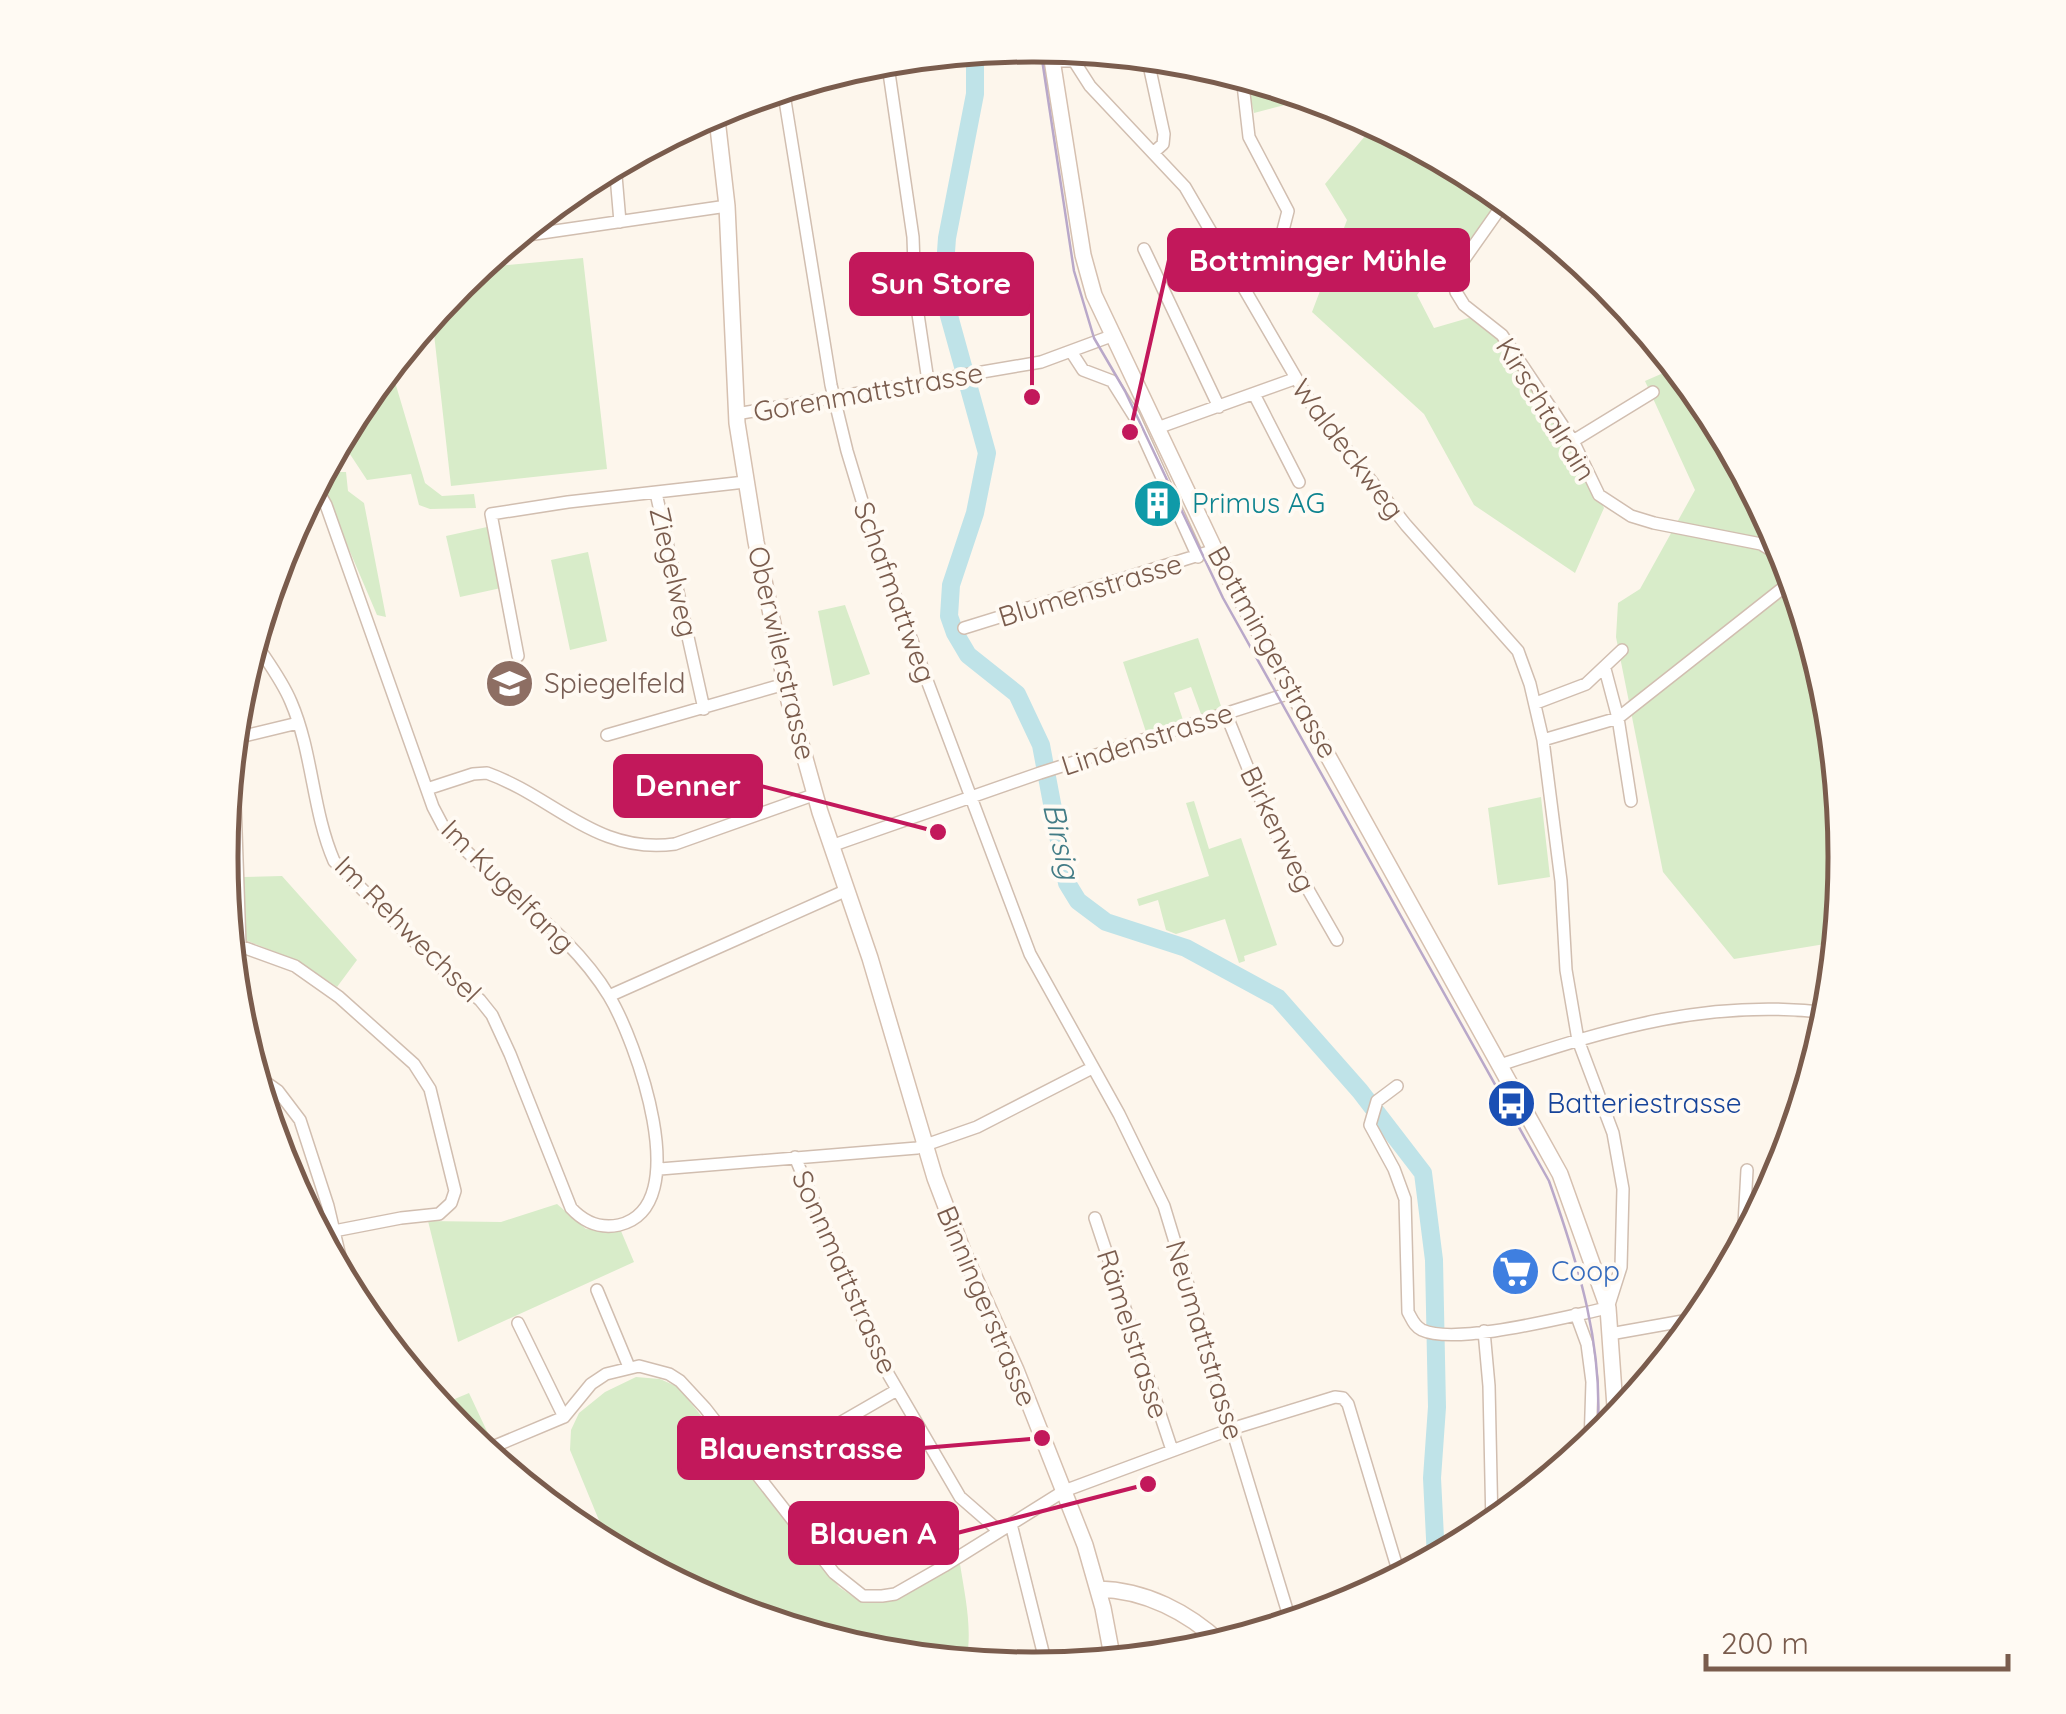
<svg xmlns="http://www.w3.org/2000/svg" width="2066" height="1714" font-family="Quicksand,sans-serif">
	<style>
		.green { fill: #d8ecc9 }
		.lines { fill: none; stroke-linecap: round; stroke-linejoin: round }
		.river { stroke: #bfe3e8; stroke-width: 18 }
		.street-casing { stroke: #d1beb0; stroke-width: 14 }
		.secondary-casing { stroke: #d6c0b0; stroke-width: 18 }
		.street { stroke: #fff; stroke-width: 11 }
		.secondary { stroke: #fff; stroke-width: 15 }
		.tram { stroke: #b9a8c9; stroke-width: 2.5 }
		.labels { text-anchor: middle; stroke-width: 8; stroke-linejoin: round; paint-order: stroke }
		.street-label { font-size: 28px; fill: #7a5c4d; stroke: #fffaf3 }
		.culture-label { font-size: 28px; fill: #0d838f; stroke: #fffaf3; text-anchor: start }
		.education-label { font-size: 28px; fill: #785e54; stroke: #fffaf3; text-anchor: start }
		.transit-label { font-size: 28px; fill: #164399; stroke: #fffaf3; text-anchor: start }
		.shop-label { font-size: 28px; fill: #366cbe; stroke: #fffaf3; text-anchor: start }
		.water-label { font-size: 30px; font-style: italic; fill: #437c86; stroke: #fffaf3 }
		.rim { fill: none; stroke: #7a5c4d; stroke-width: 5 }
		.leader { fill: none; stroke: #c2185b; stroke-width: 4 }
		.callout-dot { fill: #c2185b; stroke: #fffaf3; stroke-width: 4 }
		.callout { fill: #c2185b; stroke: #c2185b; stroke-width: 4 }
		.callout-label { font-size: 30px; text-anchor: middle; font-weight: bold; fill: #fff }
	</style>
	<rect width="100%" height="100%" fill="#fdf6ec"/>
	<!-- green -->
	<path class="green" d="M1246,77L1307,96L1308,99L1254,113Z
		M1375,124L1485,182L1505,199L1451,288L1432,276L1417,295L1434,328L1472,317L1508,345L1570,435L1604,508L1575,573L1474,505L1424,414L1312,312L1347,220L1325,184Z
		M583,258L607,469L451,486L432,316L459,282L476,268Z
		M1677,367L1708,406L1783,547L1829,699L1845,858L1837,942L1734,959L1663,872L1616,637L1618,603L1640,589L1695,490L1645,381Z
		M395,382L425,483L442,496L474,494L476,508L430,509L419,505L411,474L367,480L340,439L358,405L376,383Z
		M322,472H346L348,491L364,503L386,617L377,615L319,479Z
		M487,527L501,588L460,597L446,536Z
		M588,552L607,641L570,650L551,560Z
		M845,605L870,674L833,686L818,611Z
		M1198,638L1222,709L1201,714L1191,687L1174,693L1183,720L1146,732L1123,662Z
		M1541,797L1550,877L1498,885L1488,808Z
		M1194,801L1209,849L1241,838L1277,945L1244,956L1245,961L1239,963L1225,919L1176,934L1166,930L1158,900L1139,906L1137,899L1209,876L1186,803Z
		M282,876L357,960L337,987L298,961L245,940L243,877Z
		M557,1204L586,1229L621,1231L634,1262L458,1342L428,1221L501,1222Z
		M636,1377L660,1379L678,1387L839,1587L861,1602L898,1599L960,1564C965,1596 973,1631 966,1662L874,1653L722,1607L610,1547L570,1450L571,1430L579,1413L605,1392Z
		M469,1393L492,1442L478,1447L458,1431L438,1406Z"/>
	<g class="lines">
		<!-- river -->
		<path class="river" d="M975,51V94L947,238L943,294L987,453L975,513L951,585L949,616L955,633L968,655L1017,694L1041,745L1067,883L1078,901L1106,922L1186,948L1278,998L1360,1091L1423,1173L1434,1260L1437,1407L1432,1478L1436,1558"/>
		<defs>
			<path id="street" d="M1147,56L1164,134L1163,144L1153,153
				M887,59L913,237L915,294L928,381
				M1053,61H1074L1090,86L1185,187L1313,407L1406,525L1518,651L1530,684L1543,740L1561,881L1566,970L1578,1040L1613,1133L1623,1189L1621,1267L1608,1308C1568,1316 1456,1346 1422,1330C1414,1326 1412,1319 1408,1312L1405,1199L1394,1169L1370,1125L1377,1101L1397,1086
				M783,88L831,385L847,451L873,537L1030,954L1119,1114L1164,1206L1291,1623
				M615,164L620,222
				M1506,200L1458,268L1454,284L1456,292L1464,305L1502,335L1573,441L1599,495L1631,516L1654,523L1761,544L1776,553L1792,575
				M514,237L727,206
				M1144,249L1219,407
				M1240,283L1275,261L1288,211L1249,137L1242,76
				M1072,353L1083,370L1112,381L1134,416L1198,557
				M1254,394L1299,482
				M736,414L1041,362L1114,335
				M1160,427L1294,379
				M1573,441L1653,392
				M656,493L704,709
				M964,628L1215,550
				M254,641C267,661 282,680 291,702C313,753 312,810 334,861L439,966L480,1000L492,1015L510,1054L571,1208C584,1222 600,1229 619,1225C697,1207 635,1039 609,996C568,928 494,886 443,826L433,807L326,505L315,486
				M518,656L491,514L568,502L745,482
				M1605,669L1618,718L1631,801
				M1536,703L1586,684L1622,650
				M1226,714L1271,825L1337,940
				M607,735L785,684
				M1543,740L1618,718L1793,580
				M427,789L473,774L487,773C554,797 597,855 675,844L816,794
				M831,846L1040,773L1293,692
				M229,942L295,966L339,997L414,1064L430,1089L455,1191L451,1203L439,1214L401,1218L334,1231
				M240,945L233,746L240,737L298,723
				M609,996L847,890
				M1500,1065C1612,1028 1711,998 1830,1013
				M254,1074L278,1091L300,1120L328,1206L348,1290
				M795,1157L880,1360L960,1497L999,1531
				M660,1169L917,1148L977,1127L1092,1068
				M1095,1218L1172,1450
				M1743,1243L1747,1170
				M597,1290L629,1367
				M1576,1314L1587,1344L1592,1382L1590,1445
				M518,1323L564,1417
				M1484,1331L1489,1386L1492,1526
				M1610,1334L1700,1318
				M805,1443L897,1390
				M483,1451L564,1417L591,1384L606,1374L639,1366L669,1374L680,1381L705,1408L834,1573L863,1596H882L895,1594L944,1566L1064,1491L1231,1429L1335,1397L1343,1398L1348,1404L1400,1577
				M1011,1524L1047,1668"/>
			<path id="secondary" d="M1050,47L1083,255L1094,295L1223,567L1560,1174L1608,1308L1616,1421
				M716,110L727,206L737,423L756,542L789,701L820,812L870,958L935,1178L964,1254L1016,1370L1085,1545L1103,1608L1113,1661
				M1098,1589C1145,1590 1188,1612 1222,1644"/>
		</defs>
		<!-- street casing -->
		<use href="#street" class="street-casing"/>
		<!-- secondary casing -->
		<use href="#secondary" class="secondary-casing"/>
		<!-- street -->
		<use href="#street" class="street"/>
		<!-- secondary -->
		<use href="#secondary" class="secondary"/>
		<!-- tram -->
		<path class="tram" d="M1040,46L1074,271L1094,338L1125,391L1223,598L1549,1181C1579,1266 1605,1349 1597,1440"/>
	</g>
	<!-- icons -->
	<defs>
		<symbol id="building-disc" viewBox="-11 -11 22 22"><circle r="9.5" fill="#0f9aa8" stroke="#fffaf3"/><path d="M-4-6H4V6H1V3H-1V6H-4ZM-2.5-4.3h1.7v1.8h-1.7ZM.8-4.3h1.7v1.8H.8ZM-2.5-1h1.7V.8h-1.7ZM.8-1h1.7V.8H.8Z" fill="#fff"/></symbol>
		<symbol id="school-disc" viewBox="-11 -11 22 22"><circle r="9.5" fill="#8d6e63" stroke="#fffaf3"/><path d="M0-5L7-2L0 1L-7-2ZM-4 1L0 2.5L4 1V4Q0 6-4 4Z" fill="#fff"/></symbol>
		<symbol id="bus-disc" viewBox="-11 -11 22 22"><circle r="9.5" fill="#1a4fb4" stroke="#fffaf3"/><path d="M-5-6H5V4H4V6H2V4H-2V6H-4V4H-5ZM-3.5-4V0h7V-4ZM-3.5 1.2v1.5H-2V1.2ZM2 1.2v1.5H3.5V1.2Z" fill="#fff"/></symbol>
		<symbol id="supermarket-disc" viewBox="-11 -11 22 22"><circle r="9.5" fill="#3f7fe0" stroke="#fffaf3"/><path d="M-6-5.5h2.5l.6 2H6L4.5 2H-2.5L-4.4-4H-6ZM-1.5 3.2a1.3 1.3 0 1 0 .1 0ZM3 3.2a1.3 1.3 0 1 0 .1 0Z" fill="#fff"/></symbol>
	</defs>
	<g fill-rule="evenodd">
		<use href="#building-disc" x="1130" y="476" width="55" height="55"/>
		<use href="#school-disc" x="482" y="656" width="55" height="55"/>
		<use href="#bus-disc" x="1484" y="1076" width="55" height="55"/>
		<use href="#supermarket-disc" x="1488" y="1244" width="55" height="55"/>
	</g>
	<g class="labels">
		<!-- street labels -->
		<g class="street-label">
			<text transform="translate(868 392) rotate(-10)" y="10">Gorenmattstrasse</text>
			<text transform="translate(1546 409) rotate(58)" y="10">Kirschtalrain</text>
			<text transform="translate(1348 449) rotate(53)" y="10">Waldeckweg</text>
			<text transform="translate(674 572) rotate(77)" y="10">Ziegelweg</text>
			<text transform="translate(1090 590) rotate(-17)" y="10">Blumenstrasse</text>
			<text transform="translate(895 592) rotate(70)" y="10">Schafmattweg</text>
			<text transform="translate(1273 652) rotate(61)" y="10">Bottmingerstrasse</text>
			<text transform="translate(782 653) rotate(77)" y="10">Oberwilerstrasse</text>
			<text transform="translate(1147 739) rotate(-18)" y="10">Lindenstrasse</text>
			<text transform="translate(1278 829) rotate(64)" y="10">Birkenweg</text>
			<text transform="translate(508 886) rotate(45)" y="10">Im Kugelfang</text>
			<text transform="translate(408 929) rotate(45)" y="10">Im Rehwechsel</text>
			<text transform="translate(845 1272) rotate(66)" y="10">Sonnmattstrasse</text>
			<text transform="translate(987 1306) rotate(67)" y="10">Binningerstrasse</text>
			<text transform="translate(1133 1334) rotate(72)" y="10">Rämelstrasse</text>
			<text transform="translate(1205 1340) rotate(73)" y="10">Neumattstrasse</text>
		</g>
		<!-- culture labels -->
		<g class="culture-label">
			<text x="1192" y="513">Primus AG</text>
		</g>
		<!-- education labels -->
		<g class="education-label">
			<text x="544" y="693">Spiegelfeld</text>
		</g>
		<!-- transit labels -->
		<g class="transit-label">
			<text x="1547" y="1113">Batteriestrasse</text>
		</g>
		<!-- shop labels -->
		<g class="shop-label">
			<text x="1551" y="1281">Coop</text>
		</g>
		<!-- water labels -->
		<g class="water-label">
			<text transform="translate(1061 841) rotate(77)" y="10">Birsig</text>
		</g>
	</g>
	<!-- crop -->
	<path d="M0 0H2066V1714H0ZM1032 62H1034A794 794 0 0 1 1828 856V858A794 794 0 0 1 1034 1652H1032A794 794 0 0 1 238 858V856A794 794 0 0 1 1032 62Z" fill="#fffaf3" fill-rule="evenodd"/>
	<path class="rim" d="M1032 62H1034A794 794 0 0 1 1828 856V858A794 794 0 0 1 1034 1652H1032A794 794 0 0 1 238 858V856A794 794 0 0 1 1032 62Z"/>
	<!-- callouts -->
	<path class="leader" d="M1130 432L1169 260M1032 397L1032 284M938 832L761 786M1042 1438L923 1448M1148 1484L957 1533"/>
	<g class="callout-dot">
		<circle cx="1130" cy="432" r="10"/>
		<circle cx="1032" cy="397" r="10"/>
		<circle cx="938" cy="832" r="10"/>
		<circle cx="1042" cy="1438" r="10"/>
		<circle cx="1148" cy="1484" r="10"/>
	</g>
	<g class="callout">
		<rect x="1169" y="230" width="299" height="60" rx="10"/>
		<rect x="851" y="254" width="181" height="60" rx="10"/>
		<rect x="615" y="756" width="146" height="60" rx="10"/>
		<rect x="679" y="1418" width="244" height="60" rx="10"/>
		<rect x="790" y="1503" width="167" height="60" rx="10"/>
	</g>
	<g class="callout-label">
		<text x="1318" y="271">Bottminger Mühle</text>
		<text x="941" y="294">Sun Store</text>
		<text x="688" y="796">Denner</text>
		<text x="801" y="1459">Blauenstrasse</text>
		<text x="873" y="1544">Blauen A</text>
	</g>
	<!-- scale -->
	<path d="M1706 1654v15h302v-15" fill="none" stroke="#7a5c4d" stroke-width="5"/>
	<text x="1721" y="1654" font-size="30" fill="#7a5c4d" stroke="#fffaf3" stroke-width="8" paint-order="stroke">200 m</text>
</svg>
